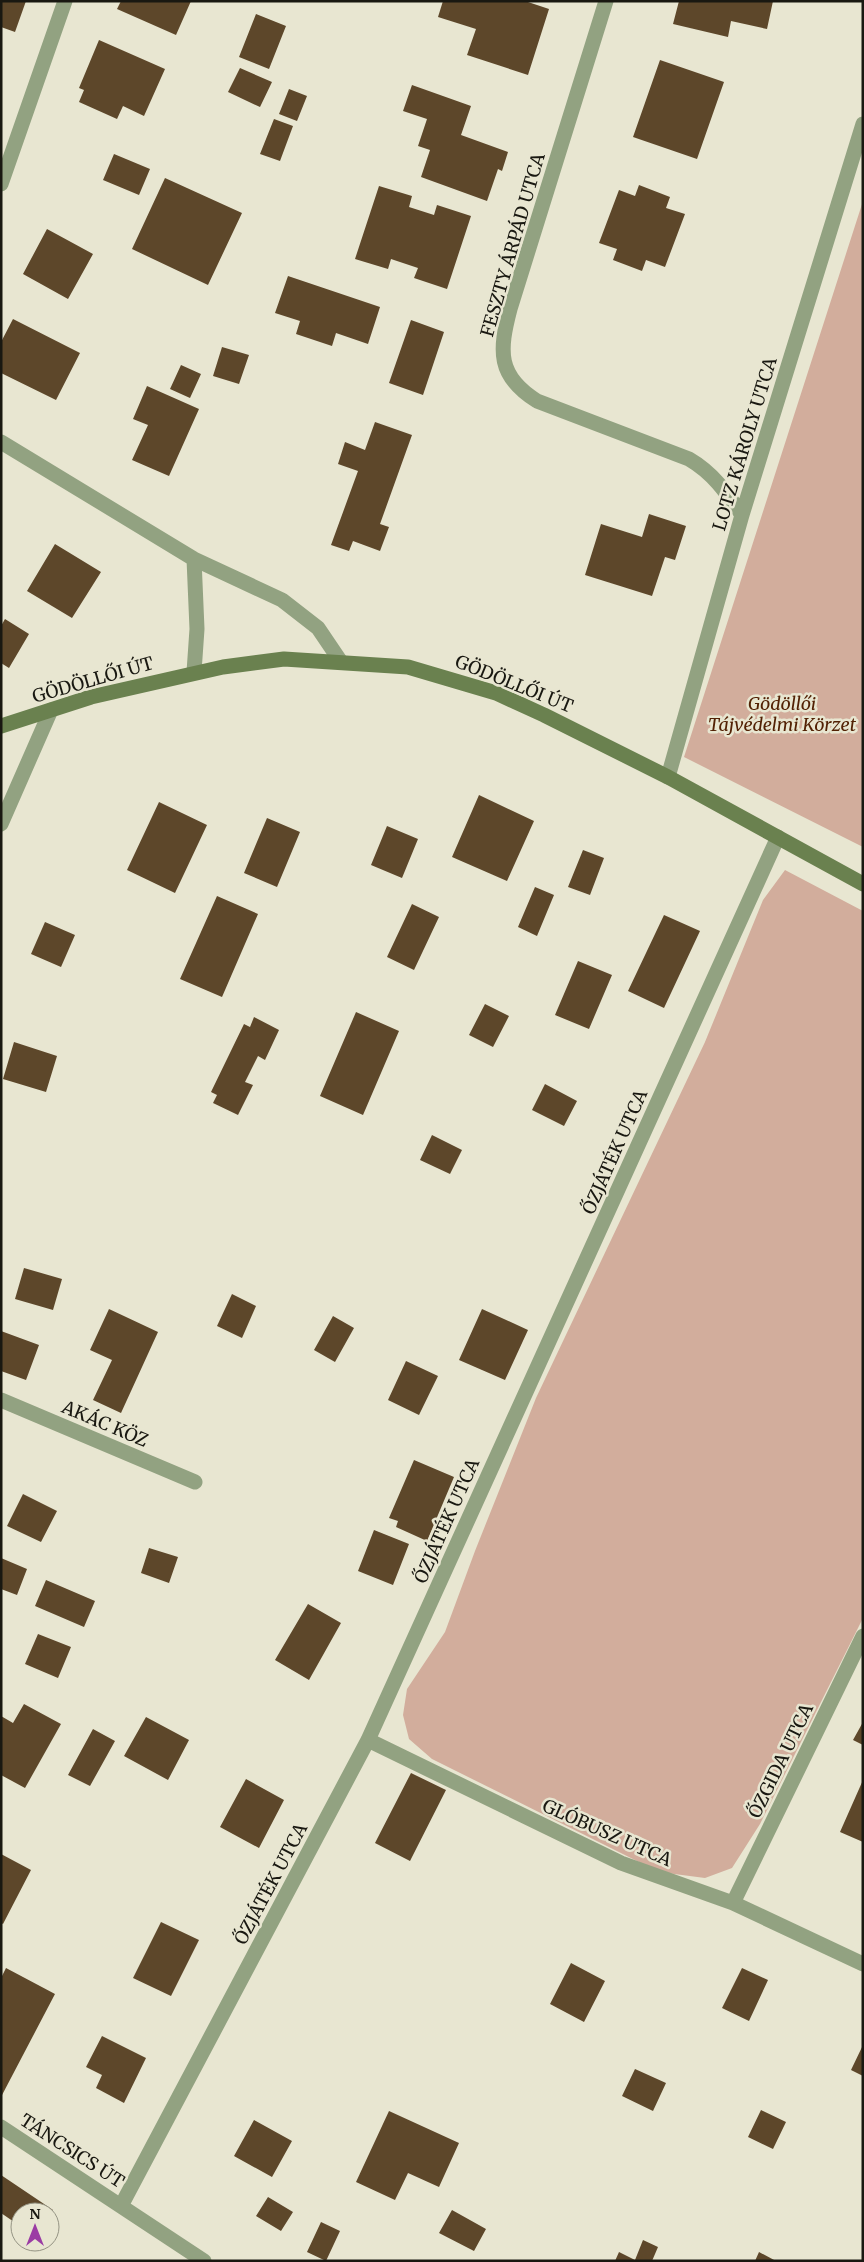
<svg xmlns="http://www.w3.org/2000/svg" width="864" height="2262" font-family="Merriweather,serif">
	<style>
		.green { fill: #d2ad9c }
		.building { fill: #5d472a }
		.lines { fill: none; stroke-linecap: round; stroke-linejoin: round }
		.street { stroke: #92a281; stroke-width: 15 }
		.secondary { stroke: #6a814f; stroke-width: 15 }
		.labels { text-anchor: middle; stroke-width: 5; stroke-linejoin: round; paint-order: stroke }
		.street-label { font-size: 18px; fill: #191811; stroke: #e8e6d1 }
		.park-label { font-size: 18px; font-style: italic; fill: #522104; stroke: #e8e6d1 }
	</style>
	<rect width="100%" height="100%" fill="#e8e6d1"/>
	<!-- green -->
	<path class="green" d="M863,201V847L684,757Z
		M785,870L863,911V1618L760,1824L732,1868L705,1878L659,1872L432,1759L409,1739L403,1715L407,1689L445,1632L475,1551L536,1398L705,1042L763,900Z"/>
	<!-- building -->
	<path class="building" d="M1,1H26L15,32L1,27Z
		M121,1H191L176,35L117,9Z
		M443,1H525L549,9L528,75L467,55L476,29L438,17Z
		M679,1H773L767,29L731,21L728,37L673,24Z
		M256,14L286,26L269,69L239,57Z
		M99,40L165,69L144,116L123,106L117,119L79,102L84,90L79,88Z
		M660,60L724,82L697,159L633,137Z
		M240,68L272,82L260,107L228,92Z
		M412,85L471,106L461,135L508,152L502,171L498,169L487,201L421,177L430,150L418,146L427,119L403,111Z
		M289,89L307,96L297,121L279,114Z
		M274,119L293,126L280,161L260,154Z
		M114,154L150,169L139,195L103,180Z
		M165,178L242,213L208,285L132,249Z
		M639,185L670,197L666,208L685,214L665,267L646,260L642,271L613,260L617,249L599,243L619,190L635,196Z
		M379,186L412,196L409,207L434,215L437,205L471,216L447,289L414,278L418,268L391,259L388,269L355,259Z
		M47,229L93,254L68,299L23,274Z
		M288,276L380,307L368,344L336,333L332,346L296,334L300,321L275,313Z
		M13,319L80,353L56,400L1,373V342Z
		M411,320L444,332L423,395L389,383Z
		M222,347L249,355L239,384L213,376Z
		M181,365L201,374L190,398L170,389Z
		M147,386L199,409L169,476L132,460L148,425L133,419Z
		M375,422L412,435L380,524L389,527L380,551L353,541L349,551L331,545L358,471L338,464L345,442L365,450Z
		M649,514L686,526L675,560L665,557L652,596L585,575L601,524L642,537Z
		M55,544L101,572L72,618L27,591Z
		M5,619L29,634L9,668L1,663V626Z
		M479,795L534,821L507,881L452,857Z
		M159,802L207,825L175,893L127,870Z
		M267,818L300,832L277,887L244,873Z
		M387,826L418,839L402,878L371,865Z
		M583,850L604,858L590,895L568,887Z
		M535,887L554,895L537,936L518,927Z
		M217,896L258,914L222,997L180,979Z
		M412,904L439,917L414,970L387,957Z
		M664,915L700,931L664,1008L628,991Z
		M45,922L75,935L61,967L31,954Z
		M578,961L612,975L589,1029L555,1015Z
		M485,1004L509,1016L493,1047L469,1035Z
		M356,1012L399,1031L363,1115L320,1096Z
		M254,1017L279,1030L265,1060L258,1056L245,1082L253,1085L238,1115L213,1103L217,1095L211,1092L244,1024L250,1027Z
		M14,1042L57,1056L46,1092L3,1079Z
		M545,1084L577,1101L564,1126L532,1110Z
		M432,1135L462,1150L450,1174L420,1160Z
		M24,1268L62,1279L53,1310L15,1299Z
		M232,1294L256,1306L242,1338L217,1326Z
		M109,1309L158,1332L121,1413L93,1400L112,1360L90,1350Z
		M482,1309L528,1330L505,1380L459,1360Z
		M333,1316L354,1328L335,1362L314,1350Z
		M1,1331L39,1345L26,1380L1,1371Z
		M406,1361L438,1376L419,1415L388,1400Z
		M414,1460L454,1477L427,1541L396,1527L398,1521L389,1518Z
		M23,1494L57,1511L41,1542L7,1526Z
		M374,1530L409,1544L393,1585L358,1571Z
		M149,1548L178,1557L169,1583L141,1573Z
		M1,1558L27,1569L17,1595L1,1589Z
		M46,1580L95,1601L84,1627L35,1606Z
		M308,1604L341,1623L309,1680L275,1660Z
		M38,1634L71,1647L58,1678L25,1664Z
		M24,1704L61,1724L25,1788L1,1775V1716L13,1723Z
		M146,1717L189,1740L168,1780L124,1756Z
		M863,1722V1745L853,1740Z
		M93,1729L115,1741L90,1786L68,1775Z
		M411,1773L446,1790L410,1861L375,1843Z
		M246,1779L284,1800L259,1848L220,1827Z
		M863,1780V1842L840,1832Z
		M1,1854L31,1870L3,1924L1,1923Z
		M161,1922L199,1940L171,1996L133,1978Z
		M571,1963L605,1981L584,2022L550,2004Z
		M6,1968L55,1994L1,2097V1978Z
		M742,1968L768,1980L749,2021L722,2008Z
		M102,2036L146,2058L124,2103L96,2088L102,2075L86,2067Z
		M863,2045V2076L851,2070Z
		M635,2069L666,2083L653,2111L622,2096Z
		M761,2110L786,2122L773,2149L748,2137Z
		M389,2111L459,2143L439,2187L408,2173L395,2200L356,2182Z
		M254,2120L292,2141L272,2177L234,2156Z
		M1,2175L53,2210L50,2215V2212H20V2226L1,2213Z
		M268,2197L293,2212L281,2231L256,2216Z
		M452,2210L486,2229L474,2251L439,2233Z
		M321,2222L340,2231L326,2261L307,2252Z
		M643,2240L658,2247L652,2261H615L619,2252L635,2260Z
		M759,2252L776,2261H755Z"/>
	<g class="lines">
		<!-- street -->
		<path class="street" d="M606,1L510,309C499,351 497,376 537,401L689,459C713,473 726,492 742,515
			M1,184L65,1
			M1,442L194,559L282,600L318,628L341,662
			M194,559L197,629L194,672
			M668,777L742,515L863,124
			M1,824L51,710
			M1,1400L195,1482
			M368,1740L621,1863L733,1903L863,1964
			M733,1903L863,1636
			M1,2127L204,2261
			M121,2206L368,1740L778,837"/>
		<!-- secondary -->
		<path class="secondary" d="M1,726L91,697L223,667L284,659L408,667L496,693L544,715L668,777L863,884"/>
	</g>
	<g class="labels">
		<!-- street labels -->
		<g class="street-label">
			<text transform="translate(513 245) rotate(-74)" y="6">FESZTY ÁRPÁD UTCA</text>
			<text transform="translate(745 444) rotate(-73)" y="6">LOTZ KÁROLY UTCA</text>
			<text transform="translate(93 680) rotate(-16)" y="6">GÖDÖLLŐI ÚT</text>
			<text transform="translate(514 684) rotate(22)" y="6">GÖDÖLLŐI ÚT</text>
			<text transform="translate(615 1152) rotate(-66)" y="6">ŐZJÁTÉK UTCA</text>
			<text transform="translate(105 1424) rotate(23)" y="6">AKÁC KÖZ</text>
			<text transform="translate(447 1521) rotate(-66)" y="6">ŐZJÁTÉK UTCA</text>
			<text transform="translate(781 1761) rotate(-64)" y="6">ŐZGIDA UTCA</text>
			<text transform="translate(607 1833) rotate(24)" y="6">GLÓBUSZ UTCA</text>
			<text transform="translate(271 1884) rotate(-62)" y="6">ŐZJÁTÉK UTCA</text>
			<text transform="translate(72 2151) rotate(33)" y="6">TÁNCSICS ÚT</text>
		</g>
		<!-- park labels -->
		<g class="park-label">
			<text x="782" y="710">Gödöllői<tspan x="782" dy="21">Tájvédelmi Körzet</tspan></text>
		</g>
	</g>
	<!-- border -->
	<rect width="864" height="2262" fill="none" stroke="#191811" stroke-width="5"/>
	<!-- north arrow -->
	<g transform="translate(35 2227)"><circle r="24" fill="#e8e6d1" stroke="#959484"/>
	<path d="M0-4L9 19L0 12L-9 19Z" fill="#9b3ca4"/>
	<text y="-8" font-size="14" font-weight="bold" text-anchor="middle" fill="#191811">N</text>
	</g>
</svg>
